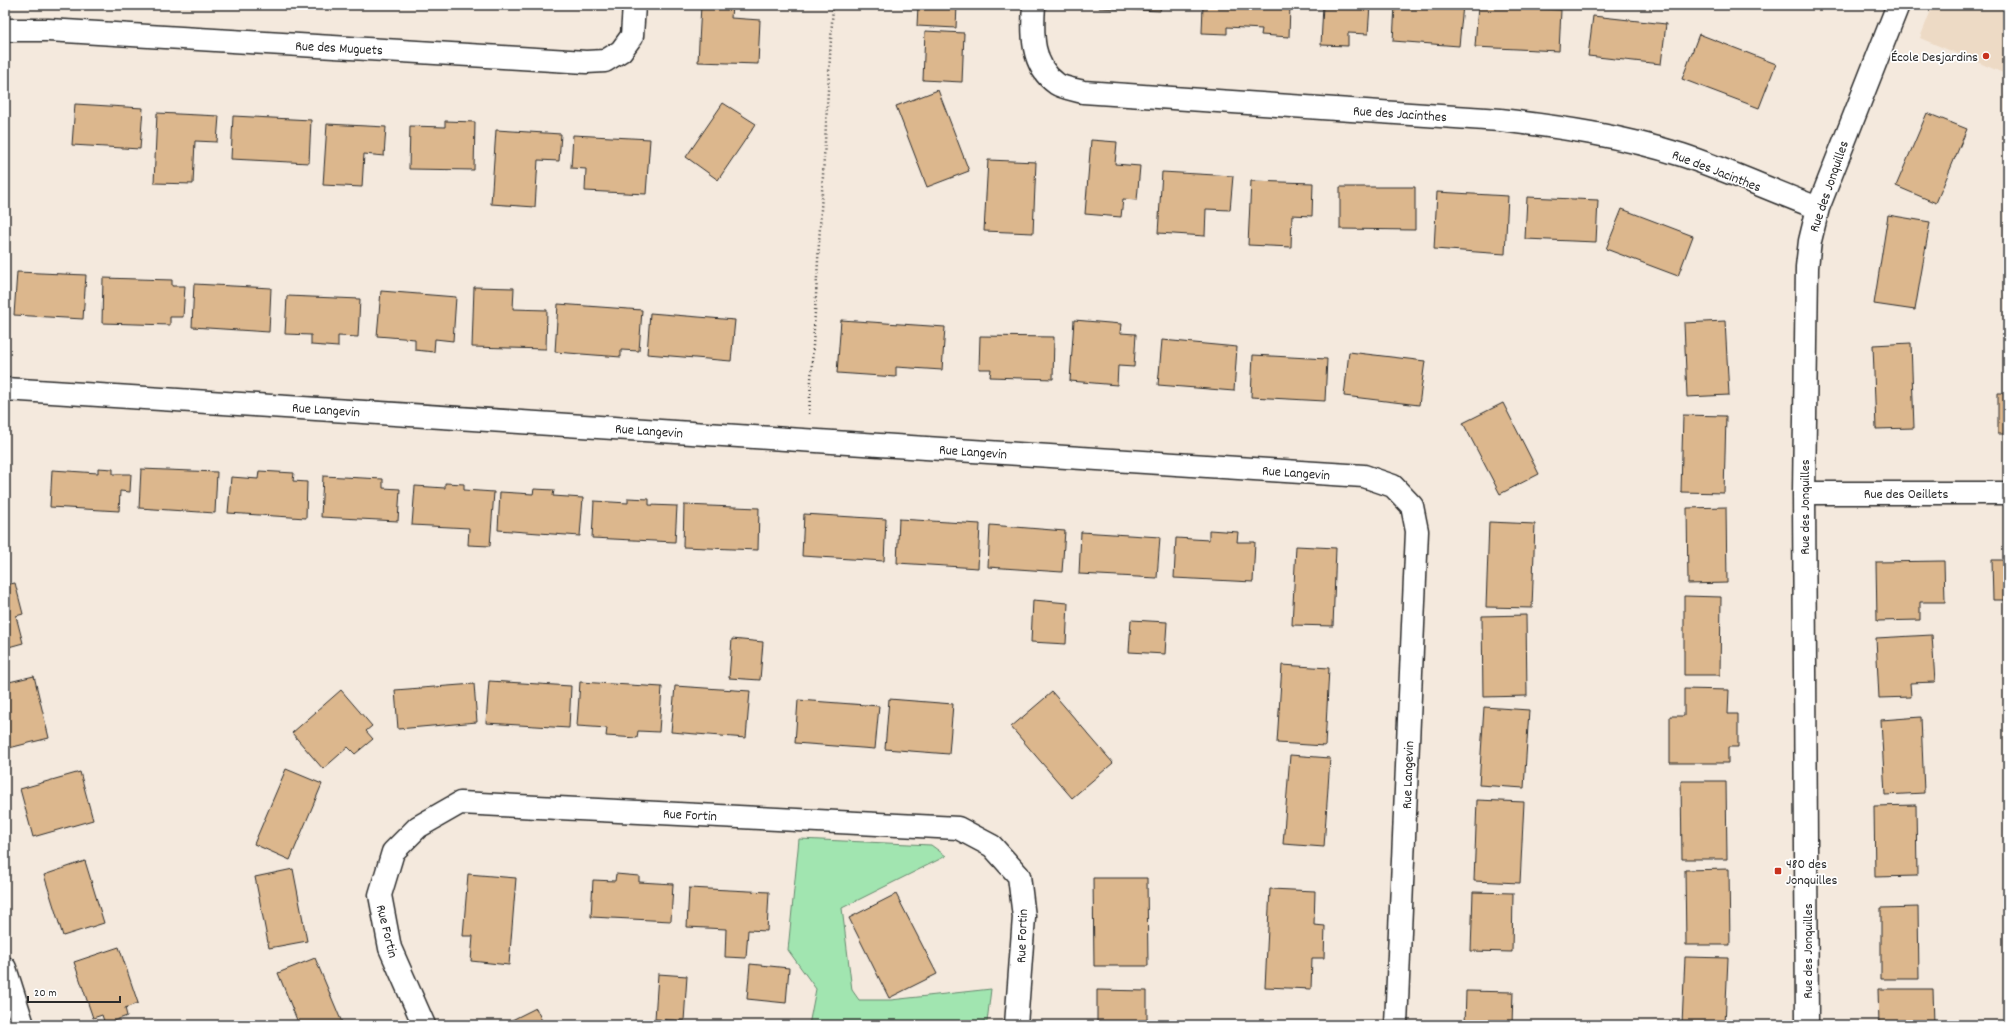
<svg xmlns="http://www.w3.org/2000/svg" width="2013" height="1030" font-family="Dekko,sans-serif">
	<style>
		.built { fill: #eddac5 }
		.green { fill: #a1e5b0; stroke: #66886e }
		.building { fill: #dcb78d; stroke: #2b2b2b }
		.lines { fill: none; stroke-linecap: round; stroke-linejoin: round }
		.street-casing { stroke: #2b2b2b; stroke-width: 25 }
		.secondary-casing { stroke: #2b2b2b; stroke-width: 25 }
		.path { stroke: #2b2b2b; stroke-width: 2.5; stroke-dasharray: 1 3; stroke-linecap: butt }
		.street { stroke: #fff; stroke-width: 22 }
		.secondary { stroke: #fff; stroke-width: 22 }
		.poi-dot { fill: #c8321e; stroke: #fff; stroke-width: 1.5 }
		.labels { text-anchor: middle; stroke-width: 3.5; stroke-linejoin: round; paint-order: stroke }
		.street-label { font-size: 14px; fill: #2b2b2b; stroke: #fff }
		.poi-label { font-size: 14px; fill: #2b2b2b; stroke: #fff; text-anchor: end }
	</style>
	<rect width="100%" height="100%" fill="#f4e9dd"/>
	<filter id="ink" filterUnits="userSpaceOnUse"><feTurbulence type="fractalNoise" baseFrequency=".025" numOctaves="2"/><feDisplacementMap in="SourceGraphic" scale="8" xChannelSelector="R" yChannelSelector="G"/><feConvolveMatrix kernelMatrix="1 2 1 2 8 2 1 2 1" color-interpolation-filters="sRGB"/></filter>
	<g filter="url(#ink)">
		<!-- built -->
		<path class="built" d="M1933,5H2008V75L1920,38Z"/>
		<!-- green -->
		<path class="green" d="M799,839L931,845L946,856L842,908L852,990L859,1000H891L991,989L987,1022L948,1025H809L816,989L788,950Z"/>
		<!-- building -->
		<path class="building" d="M701,5H732L731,18L760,20L758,64L698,62Z
			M918,5H957L956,28L917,26Z
			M1099,5H1161L1160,11L1099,8Z
			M1203,5H1290L1289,37L1261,35L1262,29L1227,27V34L1202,33Z
			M1323,5H1370L1368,34L1348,33V46L1321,45Z
			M1395,5H1463L1459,46L1393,41Z
			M1478,6L1561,10L1559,51L1475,47Z
			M1593,16L1666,24L1661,64L1588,56Z
			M925,31L964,33L962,82L923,80Z
			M1699,34L1776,64L1759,108L1682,79Z
			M938,90L969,171L927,187L896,106Z
			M723,103L756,124L718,180L686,157Z
			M75,104L143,108L140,149L72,145Z
			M157,113L219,116L217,142L195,141L193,184L154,183Z
			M1927,113L1967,129L1936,203L1896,186Z
			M233,116L311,120L309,163L231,159Z
			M445,121L475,122L474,170L409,169L410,126L445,127Z
			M327,124L386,127L384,156L364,154L362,187L323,185Z
			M496,130L561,134L559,161L538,160L535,207L491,204Z
			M573,135L650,139L646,194L585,191L586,169L571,168Z
			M1091,140L1117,142L1115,164L1140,166L1137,200L1123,199L1121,217L1085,214Z
			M988,160L1036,162L1033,233L984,231Z
			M1162,172L1233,176L1230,210L1206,209L1205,236L1158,233Z
			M1251,181L1313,183L1312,216L1292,215L1291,247L1248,245Z
			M1340,187H1415V230L1340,229Z
			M1437,192L1508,196L1505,254L1434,249Z
			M1527,197L1598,200L1596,242L1525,239Z
			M1622,209L1693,236L1678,276L1606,249Z
			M1888,215L1930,222L1915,310L1874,304Z
			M17,272L86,275L83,319L14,315Z
			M103,278L172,280V286H185L183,317H170V325L102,323Z
			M194,284L271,288L269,332L192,327Z
			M474,287L514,288L513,309L547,310L546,349L472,347Z
			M381,291L456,297L453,341L435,339L434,352L415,350V339L377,336Z
			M287,296L360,299L358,337L338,336V347L311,345V335L285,334Z
			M558,304L642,310L639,351L621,350V357L555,352Z
			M650,313L735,320L731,361L647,354Z
			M841,320L945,327L942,370L896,367V377L837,373Z
			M1074,320L1121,324L1120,333L1136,334L1134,367L1118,366L1117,385L1070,381Z
			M1725,321L1729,395L1687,397L1684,323Z
			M980,336L1054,337L1053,379L990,377L991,369H979Z
			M1162,340L1237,347L1234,391L1158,385Z
			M1911,343L1914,428L1876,429L1873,345Z
			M1349,352L1425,361L1419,405L1344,396Z
			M1253,355L1327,359L1325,401L1251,397Z
			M1998,393H2008V434H1998Z
			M1503,403L1539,474L1500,494L1463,423Z
			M1683,415L1726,416L1724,493L1681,492Z
			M98,468L113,469V474H131L130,492L120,491L119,511L50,507L52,470L98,473Z
			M141,469L217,472L215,513L139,508Z
			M259,471L294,473L293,481L307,482L306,518L228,513L231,477L258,479Z
			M323,476L383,479V488L400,489L398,521L321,517Z
			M445,483L464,484V490L494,492L490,546L468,545L469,528L412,525L415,486L445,488Z
			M534,489L554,490L553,496L583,498L580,536L498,530L500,492L533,494Z
			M628,498L649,499V505L677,506L675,542L592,538L594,501L628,503Z
			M684,505L759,508L758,550L683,547Z
			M1726,507L1727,583L1688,584L1687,508Z
			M804,514L886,519L884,561L802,556Z
			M899,519L980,524L978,568L897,563Z
			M1489,522L1535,524L1532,608L1486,607Z
			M990,525L1065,531L1062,572L988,567Z
			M1209,530L1238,532L1237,542H1255L1253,582L1174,578L1176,538L1209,540Z
			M1081,532L1160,537L1157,578L1079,574Z
			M1296,546L1336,548L1333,626L1292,625Z
			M1992,560H2008V600H1993Z
			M1944,561L1945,602H1920V620L1877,621L1876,562Z
			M15,583L23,614L16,616L23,643L5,648V585Z
			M1684,596L1721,597L1720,675H1684Z
			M1033,600L1068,603L1066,644L1031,642Z
			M1526,615L1527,696L1483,697L1482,616Z
			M1131,620L1167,622L1165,654L1129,652Z
			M1932,635L1935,682L1910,683L1911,697L1879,698L1876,638Z
			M732,639L763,642L760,680L729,678Z
			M1282,665L1329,668L1325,746L1277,743Z
			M34,676L49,738L5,749V683Z
			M489,681L571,686L569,728L486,723Z
			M580,682L662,687L659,732L638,731L637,738L606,736L607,728L577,726Z
			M474,684L477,722L398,729L395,690Z
			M675,686L750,691L746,738L671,732Z
			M1684,689L1729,690L1728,714H1738V747H1728V763H1670V716H1684Z
			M341,690L372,726L366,731L373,739L355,754L348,747L323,769L292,733Z
			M1052,692L1113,763L1072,798L1011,727Z
			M889,699L953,704L949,754L885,749Z
			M798,700L879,706L875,749L795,743Z
			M1484,707L1529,710L1524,788L1479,785Z
			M1921,717L1924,793L1885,795L1881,720Z
			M1290,755L1330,758L1324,847L1283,844Z
			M286,769L322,784L290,860L254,844Z
			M80,772L93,820L33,837L20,789Z
			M1681,781H1726L1727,859H1682Z
			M1477,800L1524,802L1520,883L1474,881Z
			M1916,805L1917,876L1875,877L1874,806Z
			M85,861L104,923L63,936L44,875Z
			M293,869L307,941L269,948L255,877Z
			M1729,869L1730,945H1686L1685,870Z
			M468,874L516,878L509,965L471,961L473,936H463Z
			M616,874L639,876V882L673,884L671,921L591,917L593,880L615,881Z
			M1093,878H1147L1148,966H1094Z
			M689,888L769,892L767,931L748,930L746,958L725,957L726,929L687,927Z
			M1270,889L1315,891L1314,925L1325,926L1324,958H1312L1311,989L1265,987Z
			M1473,892L1513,893L1512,952L1471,951Z
			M896,894L937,974L889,998L849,918Z
			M1918,907L1919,979H1881V908Z
			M119,947L138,1003L125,1008L127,1016L105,1024L102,1015L93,1018L74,962Z
			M1685,957L1728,958L1725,1025H1682Z
			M315,958L343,1025H299L278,973Z
			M750,964L789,968L786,1003L747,999Z
			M658,974L687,976L684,1021L655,1019Z
			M1878,989H1933L1934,1025H1879Z
			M1097,990L1147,991V1025H1097Z
			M1466,991L1513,992L1512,1025H1465Z
			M536,1008L544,1025H502Z"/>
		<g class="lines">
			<defs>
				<path id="street" d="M1034,5C1032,33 1031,66 1057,84C1063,88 1076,90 1083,92L1500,120C1561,127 1622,136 1682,155C1727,170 1773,191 1818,208
					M5,30H48L586,62L605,61L621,51L632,36L634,5
					M5,389L1364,476L1393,486L1412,506L1417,531L1396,1025
					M1804,493H2008
					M424,1025L390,948L380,895L393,852L418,827L460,803L958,828L992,846L1019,876L1024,917L1016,1025
					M1807,1025L1804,493L1807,267L1810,241L1818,208L1898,5"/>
				<path id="secondary" d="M5,968L23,1025"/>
			</defs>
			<!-- street casing -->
			<use href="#street" class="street-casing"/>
			<!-- secondary casing -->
			<use href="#secondary" class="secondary-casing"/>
			<!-- path -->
			<path class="path" d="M809,414L833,5"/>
			<!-- street -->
			<use href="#street" class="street"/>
			<!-- secondary -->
			<use href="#secondary" class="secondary"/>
		</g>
	</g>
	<!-- markers -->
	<g class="poi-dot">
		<circle cx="1986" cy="56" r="4"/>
		<rect x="1774" y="867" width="8" height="8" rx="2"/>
	</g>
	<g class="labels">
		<!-- street labels -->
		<g class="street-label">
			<text transform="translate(339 47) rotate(3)" y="5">Rue des Muguets</text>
			<text transform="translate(1400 113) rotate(4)" y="5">Rue des Jacinthes</text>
			<text transform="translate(1717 170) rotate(21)" y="5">Rue des Jacinthes</text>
			<text transform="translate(1828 186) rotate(-71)" y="5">Rue des Jonquilles</text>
			<text transform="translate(326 409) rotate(4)" y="5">Rue Langevin</text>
			<text transform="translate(649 430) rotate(4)" y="5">Rue Langevin</text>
			<text transform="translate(973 451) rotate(4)" y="5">Rue Langevin</text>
			<text transform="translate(1296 472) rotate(4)" y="5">Rue Langevin</text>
			<text x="1906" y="498">Rue des Oeillets</text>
			<text transform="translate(1804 507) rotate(-90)" y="5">Rue des Jonquilles</text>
			<text transform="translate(1407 775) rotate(-88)" y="5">Rue Langevin</text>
			<text transform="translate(690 814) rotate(3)" y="5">Rue Fortin</text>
			<text transform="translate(388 931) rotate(76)" y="5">Rue Fortin</text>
			<text transform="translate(1021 936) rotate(-88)" y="5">Rue Fortin</text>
			<text transform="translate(1807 951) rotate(-90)" y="5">Rue des Jonquilles</text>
		</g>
		<!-- poi labels -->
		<g class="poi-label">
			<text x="1978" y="61">École Desjardins</text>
			<text x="1786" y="868" text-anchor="start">480 des<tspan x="1786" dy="16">Jonquilles</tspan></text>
		</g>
	</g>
	<!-- margin -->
	<rect width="2013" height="1030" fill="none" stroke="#fff" stroke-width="20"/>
	<rect x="10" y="10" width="1993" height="1010" fill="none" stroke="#2b2b2b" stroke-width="1.5" filter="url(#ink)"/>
	<!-- scale -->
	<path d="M28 996v6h92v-6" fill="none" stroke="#2b2b2b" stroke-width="2"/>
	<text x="34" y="996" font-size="12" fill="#2b2b2b" stroke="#ffffff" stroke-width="3" paint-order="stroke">20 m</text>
</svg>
